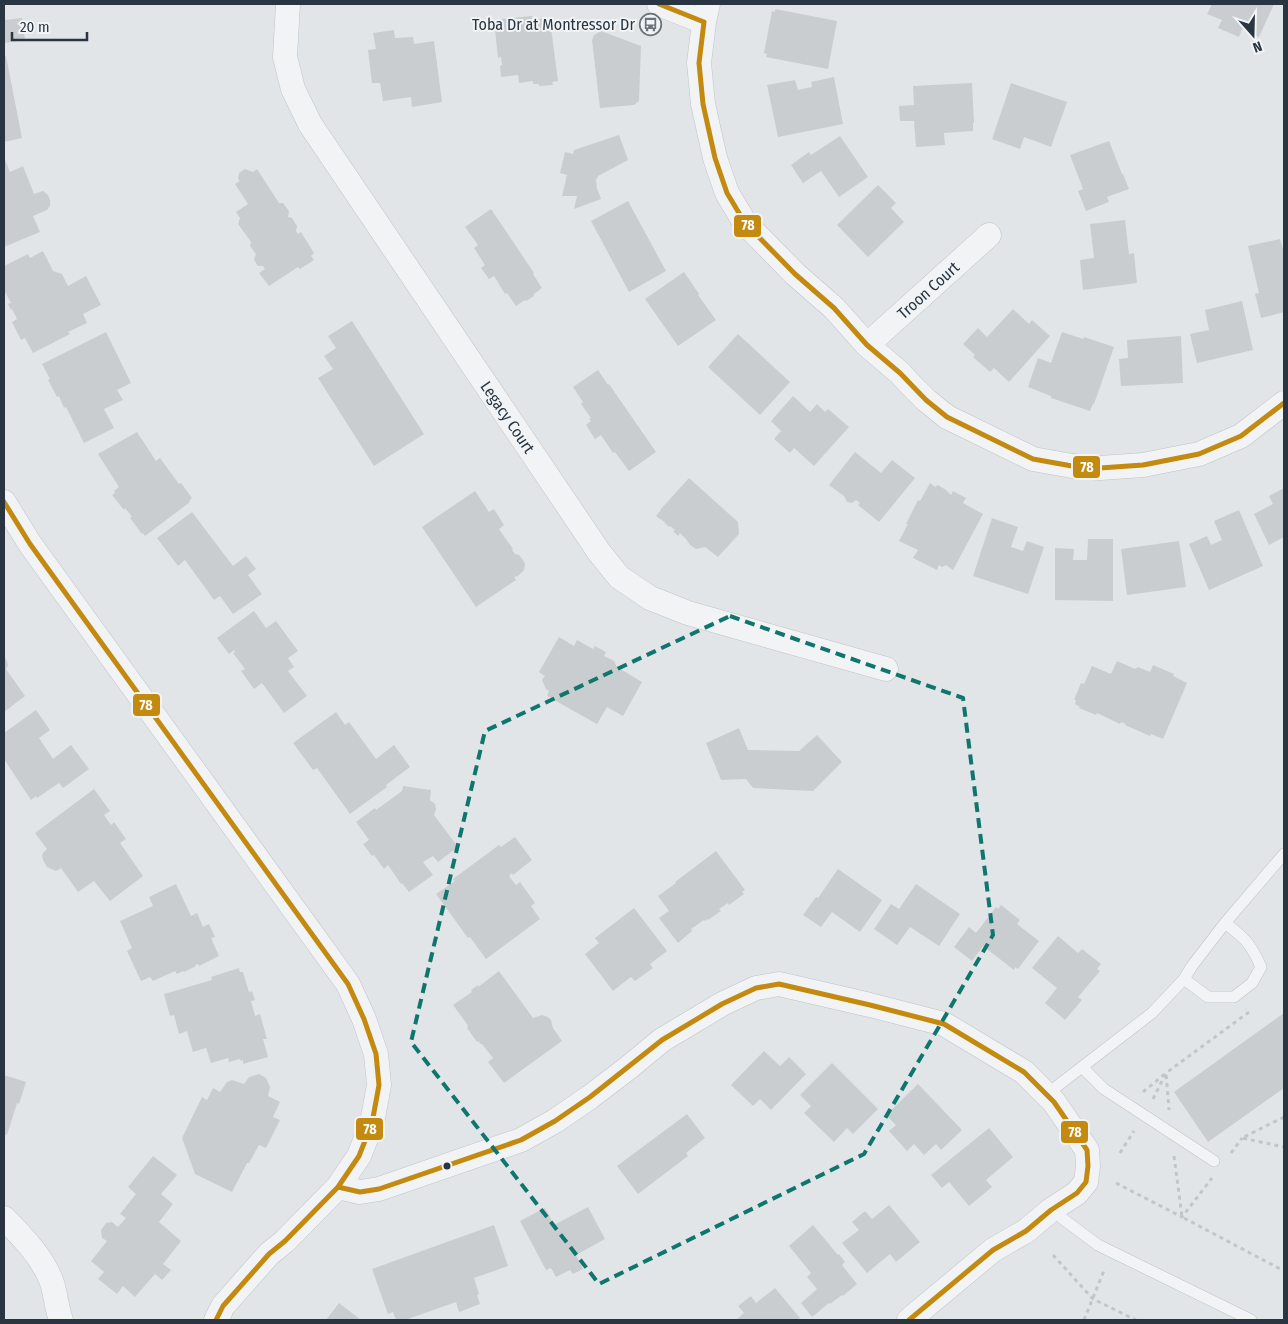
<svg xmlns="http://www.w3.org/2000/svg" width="1288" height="1324" font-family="'Fira Sans Condensed',sans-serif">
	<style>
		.building { fill: #cacdcf }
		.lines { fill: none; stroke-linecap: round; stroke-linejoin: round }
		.lane-casing { stroke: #c0c3c5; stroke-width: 12 }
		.street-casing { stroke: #c0c3c5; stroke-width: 25 }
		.path { stroke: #c3c6c9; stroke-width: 3; stroke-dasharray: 4 4; stroke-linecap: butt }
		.lane { stroke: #f1f3f4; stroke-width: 11 }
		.street { stroke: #f1f3f4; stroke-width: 24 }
		.bus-1-casing { stroke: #f0f4f6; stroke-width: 9 }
		.bus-1 { stroke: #c48a10; stroke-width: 5 }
		.marked { fill: none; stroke: #0f766e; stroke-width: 4; stroke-dasharray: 10 6; stroke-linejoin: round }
		.bus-dot { fill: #293540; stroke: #f0f4f6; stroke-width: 2 }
		.labels { text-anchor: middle; stroke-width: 4; stroke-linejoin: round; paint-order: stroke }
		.poi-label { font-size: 16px; fill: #293540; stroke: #f0f4f6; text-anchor: end }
		.street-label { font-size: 16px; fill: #293540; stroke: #f0f4f6 }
		.line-badge { stroke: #f0f4f6; stroke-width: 2 }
		.badge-label { font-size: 14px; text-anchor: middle; font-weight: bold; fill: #fff }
	</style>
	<rect width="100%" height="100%" fill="#e2e5e7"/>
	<!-- building -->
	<path class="building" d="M1212,4H1274L1259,37L1242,29L1239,37L1218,28L1222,20L1207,14Z
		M775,9L837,21L828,69L766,57L767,54L764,53L772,11L775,12Z
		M532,16V20L546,18V20H550L558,81L552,82L553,85L539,86V84H533V81L519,83L518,75L501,77L500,66L502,65L501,57L498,58L494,20Z
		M22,18L25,40L4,43V20Z
		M394,30L395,38L413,37L414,44L434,41L442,102L412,107L411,97L383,101L380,83H372L368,50L376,49L373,33Z
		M601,31L641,46L639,101L634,105L600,108L592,40L594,35Z
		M6,56L22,138L4,142V57Z
		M834,77L843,124L778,137L767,85L795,80L798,90L812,87L811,82Z
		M972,83L974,123H973V131L944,133L945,145L916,147L914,121H900L899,106L914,105L913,86Z
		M1011,83L1067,102L1051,147L1024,137L1020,149L992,139Z
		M619,135L628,160L598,176L596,180L597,188L601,199L574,209L577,196H562L567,175L560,173L565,152L573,154L574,150Z
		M840,136L868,177L839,197L821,171L803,183L791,165L809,152L811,155Z
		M1109,141L1122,174H1123L1129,189L1107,197L1109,202L1086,211L1078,191L1083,189L1070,155Z
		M4,157L10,172L23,166L34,194L43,191L48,195L50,200V206L47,210L33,216L40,232L4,247Z
		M245,169L253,172L257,169L279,203H283L289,211L288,217L292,218L297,226L296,231L298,234L301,232L314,253L311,256L314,260L300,269L298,267L269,286L259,273L265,269L263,266H258L254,260L256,254L250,246L251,242L238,224L240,218L236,212L248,204L235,184L240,181L238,179L239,173Z
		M878,185L896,203L891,208L904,222L868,257L837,225Z
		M628,201L666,271L629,292L591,221Z
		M491,209L534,273L533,274L542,288L533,295L534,296L526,301L525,300L516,306L507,293L505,294L494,276L489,279L481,268L485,265L474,248L478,245L465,227Z
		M1125,220L1129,254L1134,253L1137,283L1083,290L1080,260L1094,258L1090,224Z
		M1280,239L1284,253V312L1261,318L1255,294L1259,293L1248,246Z
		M43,251L53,271L62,274L68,286L86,276L101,305L83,314L87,323L68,332L70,334L33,353L25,338L21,340L12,322L17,319L12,309L11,310L8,304L11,303L4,290V266L28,254L30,258Z
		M684,272L699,294L698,295L716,320L678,346L645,299Z
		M1242,301L1253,350L1197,363L1190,334L1209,330L1205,310Z
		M1013,309L1029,324L1032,320L1050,336L1009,382L994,368L990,372L973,357L975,355L963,344L978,328L987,337Z
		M352,321L424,434L374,466L318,378L333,369L324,356L336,348L328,336Z
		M106,332L131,383L117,390L123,400L104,409L114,428L84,443L66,407L64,408L59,396L57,397L48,380L50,379L42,364Z
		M1062,332L1083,339L1084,337L1114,347L1094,404H1093L1090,411L1051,398V396L1028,387L1038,358L1051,363Z
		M738,334L790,382L760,415L708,367Z
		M1181,336L1183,383L1121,386L1119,359L1128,358L1127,340Z
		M598,370L608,385L609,384L656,452L629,471L615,452L613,453L601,435L595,439L586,425L591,421L589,419L591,418L581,404L583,402L573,387Z
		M793,396L810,412L817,404L825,412L828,409L849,427L814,466L794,448L790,453L774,439L781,431L771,421Z
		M137,432L156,461L160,458L179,484L181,483L192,498L189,501L190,502L145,536L143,533L142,534L130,518L132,517L125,508L124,510L112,495L115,493L114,491L119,487L98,454Z
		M855,452L881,473L892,460L915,478L879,522L858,505L860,503L856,500L852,503L847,502L844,496L829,485Z
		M689,478L738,522L739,534L718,557L705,547L696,549L690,545L686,539L680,533L678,536L673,531L675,530L670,526L669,527L661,519H660L656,516L661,510H660Z
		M930,483L935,487L938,485L946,490L951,495L953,491L966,498L963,503L983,514L953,570L946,565L942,567L939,565L937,570L913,558L918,550L899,541L908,524H906L918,500L920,501Z
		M1284,488V537L1269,545L1254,514L1273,504L1269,496Z
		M475,491L489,512L494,509L504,525L499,529L513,549L512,550L515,554L519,555L523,560L525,564L524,570L518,576L514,577L516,580L476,607L422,527Z
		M1239,510L1263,566L1209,590L1189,544L1207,536L1211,545L1222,540L1214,521Z
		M192,512L233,566L246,556L256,569L248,575L262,594L233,614L220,596L214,600L185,560L178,566L157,538Z
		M992,518L1018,527L1011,547L1023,551L1027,541L1044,547L1028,594L973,576Z
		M1088,539H1113V601L1055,600V548L1074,549L1073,560H1087Z
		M1179,541L1186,587L1127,595L1121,549Z
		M254,611L266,628L276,621L298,651L288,658L294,667L288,671L307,696L284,713L262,683L254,689L241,671L245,669L233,653L235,652L234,650L229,654L217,638Z
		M559,637L574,646L577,640L593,649L595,646L606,652L604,656L614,661L617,667L642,682L623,716L607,707L597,724L547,696L549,691L546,689L542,680L545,676L539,672Z
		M4,657L6,659L8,665L6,669L25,696L4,712Z
		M1117,661L1135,669L1138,667L1150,672L1153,665L1174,674L1173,676L1187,683L1163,739L1151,734L1150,736L1125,725L1126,724L1121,722L1120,724L1097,713L1096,715L1079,708L1080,707L1075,704L1076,700H1074L1081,683L1084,684L1092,666L1111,674Z
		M36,710L50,730L39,738L53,759L71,745L89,769L63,788L59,783L37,798L36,796L31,800L4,759V733Z
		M336,712L345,725L349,722L376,759L394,745L410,767L386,785L387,787L350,814L317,768L313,770L293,743Z
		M739,728L748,750L799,751L817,735L842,762L813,791L753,788L746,779L721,780L706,743Z
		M403,786L431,790L430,800L435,804L436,809L434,815L458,847L438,862L433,856L423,862L433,875L409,892L402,883L401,884L388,865L384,869L374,855L372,856L363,844L369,840L356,822L375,808L376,810L402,791Z
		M94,789L110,811L104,815L111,825L114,822L126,839L120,843L143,876L110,901L94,881L78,892L61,868L56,871L47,867L43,860L42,855L43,853L47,849L35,833Z
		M515,837L532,860L513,875L512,873L509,876L516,885L520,882L535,903L531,906L540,919L486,959L470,937L468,938L436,894L455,881L453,879L499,845L501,847Z
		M716,851L745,890L742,892L744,894L729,905L728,903L719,909L721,911L708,920L707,919L705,921L704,920L691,929L692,931L678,943L659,918L669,911L658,896L676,883L675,882Z
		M838,869L882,900L860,932L832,912L821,927L803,915L816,897L818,898Z
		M176,884L191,916L197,913L203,927L209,924L215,937L211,938L219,956L199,966L198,964L195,965L196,966L184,972L183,971L177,974L175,971L153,981L150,977L141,981L127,951L132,948L120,921L153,906L149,897Z
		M916,884L960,914L939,946L910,927L897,945L874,929L891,904L899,909Z
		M1001,905L1020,920L1017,924L1039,941L1018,969L1015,967L1014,970L983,946L972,961L954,947L969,927L976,933L996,907L998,909Z
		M634,908L667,951L650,964L653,968L635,981L631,977L613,991L585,954L599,943L595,938Z
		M1058,936L1078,953L1082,949L1101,964L1097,969L1100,971L1078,997L1082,1000L1065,1020L1045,1003L1057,988L1032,968Z
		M239,968L240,972H243L249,992L252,991L255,1000L251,1001L255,1016L260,1014L267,1039H263L268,1057L243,1064V1060L241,1061L240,1059L229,1062L228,1058L211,1063L206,1048L193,1052L187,1031L179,1034L174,1015L170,1016L164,994L212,980L211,977Z
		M499,971L533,1018L542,1015L548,1017L551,1020L553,1028L562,1041L504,1083L488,1062L493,1058L482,1044H481L478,1041L477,1042L467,1028L468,1027L467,1024L453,1005L472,992L471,990L478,985V987Z
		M1284,1013V1088L1208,1142L1174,1092Z
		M764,1051L780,1066L789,1057L806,1074L771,1110L760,1099L753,1106L731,1085Z
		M832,1063L878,1109L853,1134L847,1128L834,1142L804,1113L811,1106L800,1095Z
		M259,1074L266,1078L270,1087L268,1096L280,1102L273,1117L280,1120L266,1148L259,1145L249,1163H247L232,1192L195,1174L182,1138L202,1097L207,1100L213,1088L220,1092L227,1082L232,1080L244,1084L249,1077Z
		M4,1075L26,1082L19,1104L17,1103L7,1135L4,1134Z
		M918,1084L962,1130L941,1150L936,1144L924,1155L914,1144L907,1151L889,1131L896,1125L886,1115Z
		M687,1114L705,1138L686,1153L688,1156L638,1194L617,1166Z
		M989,1128L1013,1157L986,1180L992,1187L969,1206L949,1182L942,1188L931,1175Z
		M153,1156L177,1175L161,1194L173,1204L159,1222L181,1241L163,1264L171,1270L162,1280L155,1274L135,1297L123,1286L117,1294L98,1279L104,1272L91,1261L107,1241L102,1238L101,1230L106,1223L112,1222L118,1227L126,1218L120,1214L136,1194L128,1187Z
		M889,1205L920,1242L896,1262L890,1254L867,1273L842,1243L859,1230L852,1222L865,1211L872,1219Z
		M588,1207L605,1239L576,1255L583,1269L573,1274L570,1270L556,1277L551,1268L546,1270L520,1221L545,1208L554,1225Z
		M494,1225L508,1266L474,1278L479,1294L477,1295L480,1304L459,1312L456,1302L405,1320H396L393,1312L388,1314L372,1269Z
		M813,1225L838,1255L839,1254L845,1262L842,1265L857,1284L843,1296L842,1295L830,1304L829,1303L812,1317L801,1303L817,1289L807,1277L811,1273L789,1246Z
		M775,1288L800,1318L796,1320H736L744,1313L738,1306L751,1296L756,1303Z
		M339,1303L361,1320H326Z"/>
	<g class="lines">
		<defs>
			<path id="lane" d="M1184,979L1208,997H1234L1252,983L1261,967C1251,944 1245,938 1225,923
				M1082,1067L1104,1089L1214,1161
				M1047,1094L1152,1013L1184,979L1192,966L1225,923L1284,854
				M1051,1210L1098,1245L1251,1320"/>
			<path id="street" d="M288,4L285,57L293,89L310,124L599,552L619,577L650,598L688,613L886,669
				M659,4L704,22
				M708,4L704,22L699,63L703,104L715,158L727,193L745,223L795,274L834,308L867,345L900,373L908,382L926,400L947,417L1033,459L1072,466L1100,468L1143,465L1199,454L1241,436L1284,403
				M867,345L989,235
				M4,502L30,544L348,984L364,1019L376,1054L379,1085L372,1123L359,1156L338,1187L285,1241L269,1254L223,1306L216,1320
				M338,1187L360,1192L379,1189L521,1140L555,1121L590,1097L628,1068L662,1040L722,1004L756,988L779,984L870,1005L944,1024L1024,1072L1054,1102L1087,1150L1088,1166L1086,1182L1077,1193L1051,1210L1026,1231L993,1250L909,1320
				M4,1218C22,1236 46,1261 53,1286C56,1298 57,1309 61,1320"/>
		</defs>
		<!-- lane casing -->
		<use href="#lane" class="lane-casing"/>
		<!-- street casing -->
		<use href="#street" class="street-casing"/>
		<!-- path -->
		<path class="path" d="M1143,1092L1166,1073L1169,1110
			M1153,1099L1166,1073L1249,1012L1246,1009
			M1284,1117L1242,1138L1284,1147
			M1120,1153L1134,1131
			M1231,1153L1242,1138
			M1174,1156L1182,1217L1284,1271
			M1116,1183L1182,1217L1212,1178
			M1053,1255L1093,1299L1136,1320
			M1084,1320L1105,1268"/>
		<!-- lane -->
		<use href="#lane" class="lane"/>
		<!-- street -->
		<use href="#street" class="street"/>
		<defs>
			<path id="bus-1" d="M659,4L704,22
				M704,22L699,63L703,104L715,158L727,193L745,223L795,274L834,308L867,345L900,373L926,400L947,417L1033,459L1072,466L1100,468L1143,465L1199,454L1241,436L1284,403
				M4,502L30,544L348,984L364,1019L376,1054L379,1085L372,1123L359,1156L338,1187L285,1241L269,1254L223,1306L216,1320
				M338,1187L360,1192L379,1189L521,1140L555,1121L590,1097L662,1040L722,1004L756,988L779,984L870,1005L944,1024L1024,1072L1054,1102L1087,1150L1088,1166L1086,1182L1077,1193L1051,1210L1026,1231L993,1250L909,1320"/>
		</defs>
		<!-- bus-1 casing -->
		<use href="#bus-1" class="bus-1-casing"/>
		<!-- bus-1 -->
		<use href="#bus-1" class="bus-1"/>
	</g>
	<!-- marked area -->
	<path class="marked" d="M730,616L963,698L993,935L864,1154L599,1284L411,1042L485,731Z"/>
	<!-- icons -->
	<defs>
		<symbol id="bus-ring" viewBox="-11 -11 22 22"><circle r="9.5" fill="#f0f4f6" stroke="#6a737a" stroke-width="1.5"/><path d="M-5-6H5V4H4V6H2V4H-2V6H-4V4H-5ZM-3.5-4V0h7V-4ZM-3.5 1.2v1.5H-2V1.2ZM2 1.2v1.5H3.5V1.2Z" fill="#6a737a"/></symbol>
	</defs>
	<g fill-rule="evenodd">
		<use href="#bus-ring" x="638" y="12" width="25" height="25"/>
	</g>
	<!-- markers -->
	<circle class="bus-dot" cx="447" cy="1166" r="4.5"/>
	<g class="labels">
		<!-- poi labels -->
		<g class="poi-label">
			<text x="635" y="30">Toba Dr at Montressor Dr</text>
		</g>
		<!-- street labels -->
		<g class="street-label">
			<text transform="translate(928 290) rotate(-42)" y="6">Troon Court</text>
			<text transform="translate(508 417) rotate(56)" y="6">Legacy Court</text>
		</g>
	</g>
	<g class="line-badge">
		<rect x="733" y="214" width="29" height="24" rx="5" fill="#c48a10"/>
		<rect x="1072" y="455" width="29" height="24" rx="5" fill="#c48a10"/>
		<rect x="132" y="693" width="29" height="24" rx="5" fill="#c48a10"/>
		<rect x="355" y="1117" width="29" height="24" rx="5" fill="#c48a10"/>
		<rect x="1060" y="1120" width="29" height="24" rx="5" fill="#c48a10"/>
	</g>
	<g class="badge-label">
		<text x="748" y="230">78</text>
		<text x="1087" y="472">78</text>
		<text x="146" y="710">78</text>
		<text x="370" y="1134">78</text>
		<text x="1075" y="1137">78</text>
	</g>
	<!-- border -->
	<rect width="1288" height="1324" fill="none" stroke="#293540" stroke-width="10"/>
	<!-- north arrow -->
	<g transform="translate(1253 35) rotate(160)" stroke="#f0f4f6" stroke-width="4" paint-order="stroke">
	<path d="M0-4L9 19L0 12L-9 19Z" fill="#293540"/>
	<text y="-8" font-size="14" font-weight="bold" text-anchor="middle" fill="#293540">N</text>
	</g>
	<!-- scale -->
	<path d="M12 32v8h75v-8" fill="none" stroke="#293540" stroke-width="2.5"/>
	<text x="20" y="32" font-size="15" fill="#293540" stroke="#f0f4f6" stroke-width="4" paint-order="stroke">20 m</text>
</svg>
